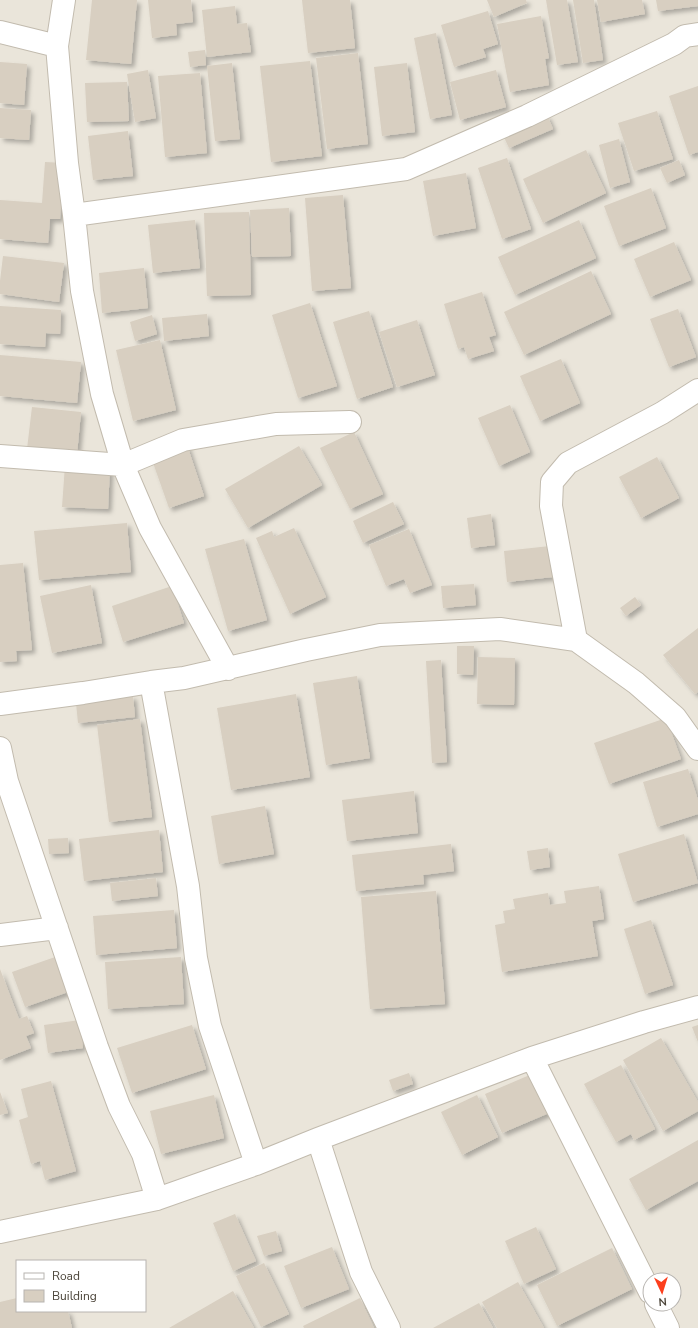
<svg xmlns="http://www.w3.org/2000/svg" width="698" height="1328" font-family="'Nunito Sans',sans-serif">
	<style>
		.residential { fill: #eae5da; fill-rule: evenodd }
		.building { fill: #d8cfc1; filter: url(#shadow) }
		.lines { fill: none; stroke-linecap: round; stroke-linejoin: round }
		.minor-casing { stroke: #c2bbae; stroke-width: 24 }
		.minor { stroke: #fff; stroke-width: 22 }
	</style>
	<defs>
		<filter id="shadow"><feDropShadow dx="3.5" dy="3.5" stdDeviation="2" flood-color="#0004"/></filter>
	</defs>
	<rect width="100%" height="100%" fill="#f6f3ec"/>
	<!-- residential -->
	<path class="residential" d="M0,0H698V1328H0ZM17,1261H145V1311H17ZM650,1280H674V1304H650Z"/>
	<!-- building -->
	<path class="building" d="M92,0H137L131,64L86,60Z
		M148,0H191L193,22L176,24L177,35L152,38Z
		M302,0H350L355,48L308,53Z
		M487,0H526L527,3L494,17Z
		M546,0H567L578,62L557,65Z
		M573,0H594L603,60L583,63Z
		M597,0H642L645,14L601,22Z
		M656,0H698V6L658,11Z
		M235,6L237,24L247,23L251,52L207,57L202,10Z
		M488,11L498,44L483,49L486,57L454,67L441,25Z
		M541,16L549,58L545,59L549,85L510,92L497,24Z
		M436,33L452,115L430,119L414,38Z
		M205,50L206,65L190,67L188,52Z
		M358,53L368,144L327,149L316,58Z
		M310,61L322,156L271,162L260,66Z
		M0,62L27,64L24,105L0,103Z
		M232,63L240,139L215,141L207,66Z
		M407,63L415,132L382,136L374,67Z
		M148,70L156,118L135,122L127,74Z
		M496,70L506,107L460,120L450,82Z
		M200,73L207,153L165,157L158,76Z
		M127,82L129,121L87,122L85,83Z
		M698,86V152L689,155L669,96Z
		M0,108L31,110L29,140L0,138Z
		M657,111L673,159L634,171L618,123Z
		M547,115L553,129L509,148L503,135Z
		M128,131L133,176L93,180L88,136Z
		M619,139L630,182L610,188L599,145Z
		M586,150L606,193L543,223L523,179Z
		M507,158L531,229L502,239L478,168Z
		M679,160L685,175L667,183L660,168Z
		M45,162L64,163L60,219H50L48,243L0,239V200L42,203Z
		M466,173L476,228L433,236L423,181Z
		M651,188L666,228L619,246L604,206Z
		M343,195L351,288L312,291L305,198Z
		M289,208L291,256L252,257L250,210Z
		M249,212L251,295L207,296L204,213Z
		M195,220L200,268L153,273L148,225Z
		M579,220L596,258L515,295L498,257Z
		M674,242L691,280L650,297L634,259Z
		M3,256L64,263L59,302L0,294V281Z
		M144,268L148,308L102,313L99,273Z
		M591,271L611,314L524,355L504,312Z
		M482,292L496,335L489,337L494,351L468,359L464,347L458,349L444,304Z
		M310,303L337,386L298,398L272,315Z
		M0,306L61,310L60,334L46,333L45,347L0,344Z
		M678,309L696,357L669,367L650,319Z
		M369,311L393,387L357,399L333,322Z
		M207,314L209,336L164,341L162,318Z
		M152,315L157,334L135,341L130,322Z
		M417,320L435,375L397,387L379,332Z
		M160,340L176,410L133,421L116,350Z
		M0,355L81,362L77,403L0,396Z
		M561,359L580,403L540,421L520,376Z
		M510,405L530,452L499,466L478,418Z
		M32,407L81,412L77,454L27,449Z
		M354,432L383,494L350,509L320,448Z
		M187,445L204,496L169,508L151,457Z
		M299,446L322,485L248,528L225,489Z
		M657,457L679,498L641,518L619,477Z
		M65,465L110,467L108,509L62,507Z
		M393,502L404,524L363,543L353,521Z
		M491,514L495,545L471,548L467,518Z
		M127,523L131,572L39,580L34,531Z
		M294,528L326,597L290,614L256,538L272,531L274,537Z
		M409,529L432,585L410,593L404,579L386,586L369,545Z
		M244,539L267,620L228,631L205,549Z
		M550,546L553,577L507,582L504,551Z
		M23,563L32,650L16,651L17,661L0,662V565Z
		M474,584L476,605L443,608L441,586Z
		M91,585L102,643L52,653L40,596Z
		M172,586L184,623L123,642L112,606Z
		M635,597L641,605L626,616L620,608Z
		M698,628V692L695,694L663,655Z
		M457,646H474L473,675L457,674Z
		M478,657L515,658L514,705L477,704Z
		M441,660L447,762L432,763L426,661Z
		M357,676L370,758L326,765L313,683Z
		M296,694L310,777L231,790L217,708Z
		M133,696L135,717L78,723L76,703Z
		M666,718L681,759L609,784L594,743Z
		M140,719L152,817L109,822L97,725Z
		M688,769L698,800V814L657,827L643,782Z
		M414,791L418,833L347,841L342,800Z
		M265,806L274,854L219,864L211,816Z
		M159,830L163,872L84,881L79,839Z
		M684,834L698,883L633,902L618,854Z
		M68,838L69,853L49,854L48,839Z
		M451,844L454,871L423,875L424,884L356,891L352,855Z
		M548,848L550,867L530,870L527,851Z
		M156,878L158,896L112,901L110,883Z
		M599,886L604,919L592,921L598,956L502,972L495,925L505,923L503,911L515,909L513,899L548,893L550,905L566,903L564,891Z
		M436,891L445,1004L370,1009L361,897Z
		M174,910L177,948L96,955L93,916Z
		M651,920L673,985L645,994L624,929Z
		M58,956L71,991L25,1007L12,972Z
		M181,957L184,1004L108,1009L105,962Z
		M0,969L19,1019L27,1016L34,1033L26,1036L31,1048L0,1060Z
		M80,1020L83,1048L48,1053L44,1025Z
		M192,1025L206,1069L132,1093L117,1048Z
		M698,1025V1042L692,1027Z
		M661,1038L698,1102V1111L663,1131L623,1060Z
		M621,1065L655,1129L634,1140L631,1134L616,1142L584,1084Z
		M409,1073L413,1084L393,1091L389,1080Z
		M532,1074L549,1113L502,1133L485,1094Z
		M51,1081L76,1171L45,1180L40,1161L31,1164L19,1120L28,1117L21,1089Z
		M0,1092L8,1113L0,1115Z
		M214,1095L224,1138L161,1154L150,1111Z
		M477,1095L498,1137L462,1155L441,1112Z
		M698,1140V1181L646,1210L629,1179Z
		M235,1214L256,1261L233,1271L213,1223Z
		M536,1227L556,1269L524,1284L505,1241Z
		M276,1231L282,1251L264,1256L257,1236Z
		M332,1247L349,1289L301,1308L284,1266Z
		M612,1248L632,1289L557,1326L537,1285Z
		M264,1263L289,1314L261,1327L236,1276Z
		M518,1282L544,1328H497L482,1302Z
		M233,1291L254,1328H169Z
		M17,1298V1311H68L72,1328H0V1302Z
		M360,1298L374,1328H304L303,1326Z
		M479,1303L493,1328H433Z"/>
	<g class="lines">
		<defs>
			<path id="minor" d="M64,0L57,46L67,163L74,215L82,291L102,394L123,465L150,528L228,669
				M0,32L57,46
				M74,215L406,169L527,116L674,44L685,36L698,34
				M0,456L123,465L183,440L276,424L350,422
				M576,640L551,506L552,482L568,463L662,413L698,390
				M151,682L188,886L196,958L210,1026L256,1164
				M0,704L83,693L151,682L184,678L306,650L380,635L500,629L576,640L636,683L675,717L698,749
				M0,748L7,781L97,1047L119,1106L143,1154L157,1199
				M0,935L57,928
				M532,1058L650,1292
				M318,1139L361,1272L389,1328
				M0,1232L157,1199L256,1164L318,1139L532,1058L644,1022L698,1007
				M656,1304L668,1328"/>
		</defs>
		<!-- minor casing -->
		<use href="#minor" class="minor-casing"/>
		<!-- minor -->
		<use href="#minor" class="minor"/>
	</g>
	<!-- legend -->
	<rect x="16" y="1260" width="130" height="52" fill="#ffffff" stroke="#b7b4b0"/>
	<rect x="24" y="1273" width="20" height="6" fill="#ffffff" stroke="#b7b4b0"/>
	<text x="52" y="1280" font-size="12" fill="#4b4439">Road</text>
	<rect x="24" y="1290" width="20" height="12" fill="#d8cfc1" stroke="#b7b4b0"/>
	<text x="52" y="1300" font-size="12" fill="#4b4439">Building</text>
	<!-- north arrow -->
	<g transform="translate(662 1292) rotate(176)"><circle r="19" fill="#ffffff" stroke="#b7b4b0"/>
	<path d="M0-3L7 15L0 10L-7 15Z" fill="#fc3f1d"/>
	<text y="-6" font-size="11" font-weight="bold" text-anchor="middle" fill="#4b4439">N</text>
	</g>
</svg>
